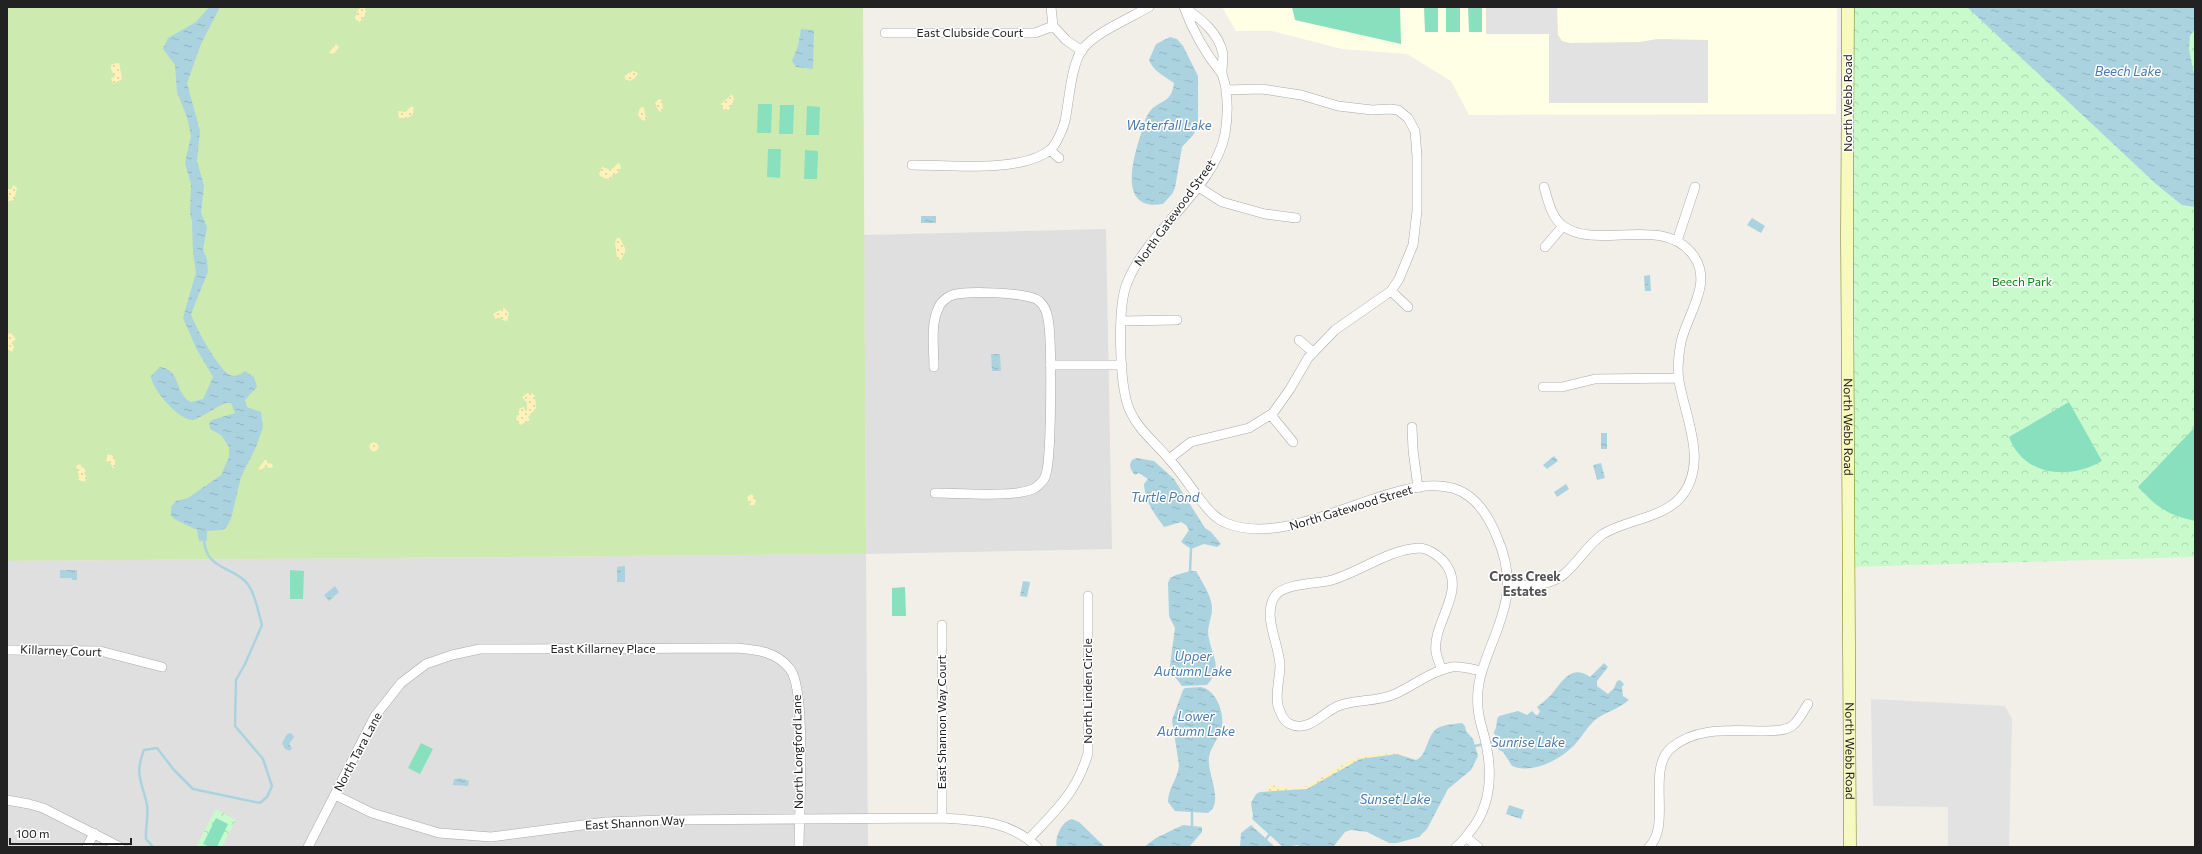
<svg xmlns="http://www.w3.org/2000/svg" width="2202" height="854" font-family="Commissioner,sans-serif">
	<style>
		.residential { fill: #e0dfdf }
		.education { fill: #ffffe5 }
		.grass { fill: #cdebb0 }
		.sand { fill: url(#sand-dots) }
		.park { fill: url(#park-crowns) }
		.pitch { fill: #88e0be }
		.parking { fill: #e2e2e2 }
		.water { fill: url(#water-ripples) }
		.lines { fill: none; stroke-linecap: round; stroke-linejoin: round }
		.stream { stroke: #aad3df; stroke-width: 2.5 }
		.minor-casing { stroke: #a9a9a9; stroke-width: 10 }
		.secondary-casing { stroke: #707d05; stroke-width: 13 }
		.minor { stroke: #fff; stroke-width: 9 }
		.secondary { stroke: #f7fabf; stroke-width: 12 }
		.labels { text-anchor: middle; stroke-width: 3; stroke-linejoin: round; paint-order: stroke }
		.street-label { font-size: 12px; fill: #222; stroke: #fff }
		.park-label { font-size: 12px; fill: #0c8416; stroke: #fff }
		.water-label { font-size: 13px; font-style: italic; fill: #4a7aab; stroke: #fff }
		.neighbourhood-label { font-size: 13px; font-weight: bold; fill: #555; stroke: #fff }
	</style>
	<defs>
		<pattern id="sand-dots" width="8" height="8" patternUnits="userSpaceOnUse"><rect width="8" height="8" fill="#fff1ba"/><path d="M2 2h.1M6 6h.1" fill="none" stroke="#dacea0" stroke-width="1.8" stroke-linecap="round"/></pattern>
		<pattern id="park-crowns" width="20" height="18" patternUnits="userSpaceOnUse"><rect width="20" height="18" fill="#c8facc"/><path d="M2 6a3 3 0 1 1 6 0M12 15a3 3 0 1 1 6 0" fill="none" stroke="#acd6af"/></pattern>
		<pattern id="water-ripples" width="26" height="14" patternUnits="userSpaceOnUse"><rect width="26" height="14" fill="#aad3df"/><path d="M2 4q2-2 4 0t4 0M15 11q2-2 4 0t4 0" fill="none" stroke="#92b5bf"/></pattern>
	</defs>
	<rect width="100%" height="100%" fill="#f2efe9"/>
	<!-- residential -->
	<path class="residential" d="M1106,229L1112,549L866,554L868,847H7V561L866,554L864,235Z"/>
	<!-- education -->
	<path class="education" d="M1222,7H1837L1836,114L1469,115L1451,81L1407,54L1342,49L1272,31H1236Z"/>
	<!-- grass -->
	<path class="grass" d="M7,7H863L866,554L7,561Z"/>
	<!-- sand -->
	<path class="sand" d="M362,7H365L366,14L359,23L355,18L358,10Z
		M336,44L339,47L334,54L329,53Z
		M119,62L122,79L113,84L111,78L115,77L111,69V65Z
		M633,71L638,73L635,78L630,81L625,79V75Z
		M732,94L734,99L729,110H724L721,104Z
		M659,99L662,100L663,109L661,112L658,110L655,103Z
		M411,106L414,108L413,114L408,118H399L398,111L406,112Z
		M644,107L645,115L648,118L643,121L638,115L640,108Z
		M617,164L619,163L621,167L618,173L612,175L611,179L602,178L599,174L602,167L611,170Z
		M13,185L17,188L14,200L8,201L9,197L7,196L8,189H12Z
		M617,238H620L626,250L621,260L617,258L615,242Z
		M504,308L509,313L507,321L502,320V317L495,319L493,314Z
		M11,333L16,339L11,343L14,346L13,352L7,349V334Z
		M528,393H532L535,396L536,408L528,417L530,420L520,425L516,419L520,408L524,407L525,411L527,410V403L522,397Z
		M369.5 447a4.5 4.5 0 1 1 9 0a4.5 4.5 0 1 1-9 0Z
		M108,454H110L115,458V468H113L111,464L106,460Z
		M265,460H267V463L272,464L273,467L270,468L266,466L261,470L258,469Z
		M80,464L86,471L84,473L87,478L84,482L77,479L79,476L76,466Z
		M752,494L756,501L754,506L750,505L747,497Z
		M1400,753L1402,756L1396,754L1307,789L1265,792L1271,785L1292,789L1308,786L1349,761L1365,756Z"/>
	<!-- park -->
	<path class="park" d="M1849,7H2195V557L1849,567Z
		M216,809L236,820L222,847H196Z"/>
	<!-- pitch -->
	<path class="pitch" d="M1292,7H1400L1401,44L1295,20Z
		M1424,7H1438V32H1425Z
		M1446,7H1460V32H1446Z
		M1468,7H1482V32H1469Z
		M758,104H772L771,133H757Z
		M780,105H794L793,134H779Z
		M807,106L820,107L819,135H806Z
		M768,149H781L780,178L767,177Z
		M805,150L818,151L817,179H804Z
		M2069,402L2102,461C2070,480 2024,477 2009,437Z
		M2195,427V521C2166,514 2158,508 2138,487Z
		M290,570L304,571L303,599H290Z
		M905,587L906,616H892V588Z
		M421,743L433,749L420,774L408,768Z
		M216,818L228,824L217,847H210L203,844Z"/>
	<!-- parking -->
	<path class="parking" d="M1486,7H1557L1558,35L1562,41L1570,43L1640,42L1657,39L1708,40V103H1549V34H1486Z
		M1871,699L2005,706L2012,719L2009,847H1948V807L1873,806Z"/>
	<!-- water -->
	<path class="water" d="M209,7H220L201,44L187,83L200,131L197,161L204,186L201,213L207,227L203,250L207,259L208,272L191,314C195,327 219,370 230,375C236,377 241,374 245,371L254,377L257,387L245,400L247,407L261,412L263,427L256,447L241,477L231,519L226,528L222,530L207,531V541H199L197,530L176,520L171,516V507L176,501L188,498L221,475L229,457V447L221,435L210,429L209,423L212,420L235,413L231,403H226C218,406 199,419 193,420C179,421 151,388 151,376L160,367C181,369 175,395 191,402L203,399L213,377L196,348L183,318L196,272L193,253L192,221L190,213L191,184L185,163L191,136L187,117L177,92L175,65L163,49L168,38L196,22Z
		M1967,7H2195V28L2190,36L2189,49L2195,79V207L2182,205L2156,184Z
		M801,29L814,30L813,69L796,67L792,61L798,46Z
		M1170,37L1177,39L1183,46L1198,76V125L1194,134L1182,147L1175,188L1172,194L1163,204C1117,212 1133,158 1141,134C1143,128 1144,121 1147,116C1156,98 1171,107 1174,83C1164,76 1153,71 1149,60L1156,44Z
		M921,216H936V223H921Z
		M1752,218L1765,226L1761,233L1747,225Z
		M1650,275L1651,291H1645L1644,276Z
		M991,354H1000L1001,371H992Z
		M1601,433H1607V449H1601Z
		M1554,456L1558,461L1547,469L1543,465Z
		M1137,458L1154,461L1174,479L1205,528L1211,532L1221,544L1217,547L1204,544L1191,549L1181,542L1189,530L1186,525L1181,522L1164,527C1154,513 1145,502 1144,484L1148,479L1139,473L1135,475C1131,470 1128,466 1132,460Z
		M1601,463L1605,478L1597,480L1593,465Z
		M1566,484L1569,489L1557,497L1554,492Z
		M625,566V582H617V567Z
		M60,570H77V580H72V578H60Z
		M1190,571H1196C1202,582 1212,596 1212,608C1212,619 1206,628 1209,639C1213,659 1223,667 1207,685L1182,686L1172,673L1170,665L1175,628L1169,616L1168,583L1170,578L1176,575Z
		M1023,581L1030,582L1027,597L1020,596Z
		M335,586L339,592L329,601L324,595Z
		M1604,663L1608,667L1597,681V686L1608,694L1614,688L1617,681L1620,680L1624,684L1622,687L1623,696L1629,700C1619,709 1605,712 1595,720C1588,726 1583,735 1577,742C1564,758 1533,775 1512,766L1503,752L1499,750L1494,732C1498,726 1495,721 1499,716L1518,711L1527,715L1532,711L1536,715H1538L1540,711L1537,707C1542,703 1547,699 1551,695C1563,681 1571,664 1590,677Z
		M1201,687C1217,690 1226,716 1221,730C1217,742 1207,751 1209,764C1210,779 1223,803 1208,813L1175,811L1168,802C1168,788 1178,779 1179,765L1172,720L1183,690L1185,688Z
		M1462,723L1465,726L1466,731L1473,739L1478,756L1471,770L1448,789L1427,829L1419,837L1397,843H1389L1367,832L1351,830L1345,832L1333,847H1300L1298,845L1283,847L1252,819L1253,816L1251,803L1256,794L1260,792L1307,789L1360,759L1397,754L1416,760C1430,754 1425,730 1443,726C1449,724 1456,724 1462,723Z
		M291,733L294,737L289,744L292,748L290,751L285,749L282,743L287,734Z
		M461,778L469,781L468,786L453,785L454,779Z
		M1509,805L1524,810L1521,819L1506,814Z
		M1072,819L1079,822L1105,847H1057C1054,838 1062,821 1072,819Z
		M1183,825L1202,827V832L1189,847H1144L1156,838Z
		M1251,825L1275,847H1240L1241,833Z"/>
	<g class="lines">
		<!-- stream -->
		<path class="stream" d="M1190,571L1191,549
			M1475,746L1496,741
			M1192,813V826
			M1266,839L1269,835
			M153,847L146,839C145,828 149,815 147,805C142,781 134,775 144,750L157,748L174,770L193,789L260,803L267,797L272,786L263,759L235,726L236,680L245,664L262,625C258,612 255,591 245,581C229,566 205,568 204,539"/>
		<defs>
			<path id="minor" d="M1051,7L1053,26L1066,40L1082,51
				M1184,7C1193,32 1206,54 1222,74
				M1185,8C1201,19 1219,33 1223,54C1223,60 1222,66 1222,73C1223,79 1226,85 1226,91C1228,103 1227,121 1225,134C1214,189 1148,230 1127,283C1117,307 1119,387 1130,411C1139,431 1156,443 1169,459C1180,471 1189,485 1199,498C1207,508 1214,518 1226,523C1301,554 1415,453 1470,497C1483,507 1491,522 1497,537C1508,562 1511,589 1502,615C1490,657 1468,682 1482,728C1492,762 1495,799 1472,829C1467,835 1463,842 1456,847
				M885,33H1035L1053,26
				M1050,150L1059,158
				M912,165C948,165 1022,173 1050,150C1056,145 1063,129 1065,121C1069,102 1071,65 1082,50C1094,33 1130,18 1149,7
				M1197,186L1222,202L1265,214L1296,218
				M1677,241L1695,187
				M1545,247L1563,226
				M1391,291L1408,307
				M1122,321L1177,320
				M1299,340L1313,352
				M1050,365H1122
				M934,367C934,348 930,323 939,307C940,303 946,298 950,296C961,290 1030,292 1039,301C1044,305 1047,313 1048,319C1052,338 1052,464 1045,477C1044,480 1038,486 1035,488C1018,498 957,493 935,493
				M1543,387H1562L1595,379L1678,378
				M1271,415L1293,442
				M1412,427L1413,450L1418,488
				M1169,459L1191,442L1249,428L1273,413L1290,389L1308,358L1335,330L1391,291L1399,279L1413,245L1417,211V156L1415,131L1408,118L1398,110L1390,109L1372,110L1338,106L1301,95L1262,89L1226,90
				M1508,586C1526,585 1548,587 1563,575C1578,563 1587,545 1603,534C1626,520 1663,518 1681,497C1709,463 1685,417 1679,381C1677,370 1679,353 1681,342C1687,314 1714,283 1693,255C1663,214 1597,251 1563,226C1551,217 1548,200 1544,187
				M7,650L100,651L162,667
				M1442,670C1440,665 1437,658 1436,652C1432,624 1465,593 1447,566C1442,558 1429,548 1419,548C1387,550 1362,571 1332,580C1318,584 1284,583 1275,596C1262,615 1279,644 1280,665C1280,678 1275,693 1278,706C1280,712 1284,722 1290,724C1309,733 1323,712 1338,706C1356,699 1378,702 1395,694C1413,686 1431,671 1452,667C1460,666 1472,669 1481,671
				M335,795L372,813L439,833L491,837L606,822L663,820L942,818C978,820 1010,821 1037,847
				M7,800L29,804L43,808L120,847
				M942,818V625
				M1466,837L1478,847
				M1029,839C1056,810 1077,792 1088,753V596
				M87,847L94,833
				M308,847L375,716L401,683L426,664L452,655L480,649L736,648C757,650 776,651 790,669C807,690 799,814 799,847
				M1649,847C1672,825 1646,770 1671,748C1697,726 1733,731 1765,731C1773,731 1785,731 1792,726C1799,721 1803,711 1808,704"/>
			<g id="secondary">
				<path id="s1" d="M1848,7L1847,236L1850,847"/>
			</g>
		</defs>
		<!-- minor casing -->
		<use href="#minor" class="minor-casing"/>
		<!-- secondary casing -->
		<use href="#secondary" class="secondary-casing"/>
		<!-- minor -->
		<use href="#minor" class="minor"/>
		<!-- secondary -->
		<use href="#secondary" class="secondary"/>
	</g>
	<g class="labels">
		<!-- street labels -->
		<g class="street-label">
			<text x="970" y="37">East Clubside Court</text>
			<text transform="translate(1848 103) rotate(-90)" y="4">North Webb Road</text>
			<text transform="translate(1175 213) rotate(-54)" y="4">North Gatewood Street</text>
			<text dy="4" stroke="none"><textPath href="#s1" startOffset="420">North Webb Road</textPath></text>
			<text transform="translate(1351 508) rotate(-17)" y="4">North Gatewood Street</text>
			<text x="603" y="653">East Killarney Place</text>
			<text transform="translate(61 651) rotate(2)" y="4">Killarney Court</text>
			<text transform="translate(1088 691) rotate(-90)" y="4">North Linden Circle</text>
			<text transform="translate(942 722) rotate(-90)" y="4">East Shannon Way Court</text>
			<text dy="4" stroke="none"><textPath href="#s1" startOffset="744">North Webb Road</textPath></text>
			<text transform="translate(358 752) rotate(-62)" y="4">North Tara Lane</text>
			<text transform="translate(798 752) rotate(-91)" y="4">North Longford Lane</text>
			<text transform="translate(635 823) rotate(-3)" y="4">East Shannon Way</text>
		</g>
		<!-- park labels -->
		<g class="park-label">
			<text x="2022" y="286">Beech Park</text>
		</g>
		<!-- water labels -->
		<g class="water-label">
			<text x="2128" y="76">Beech Lake</text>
			<text x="1169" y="130">Waterfall Lake</text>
			<text x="1165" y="502">Turtle Pond</text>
			<text x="1193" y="661">Upper<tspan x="1193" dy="15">Autumn Lake</tspan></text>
			<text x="1196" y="721">Lower<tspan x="1196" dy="15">Autumn Lake</tspan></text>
			<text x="1528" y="747">Sunrise Lake</text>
			<text x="1395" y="804">Sunset Lake</text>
		</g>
		<!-- neighbourhood labels -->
		<g class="neighbourhood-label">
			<text x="1525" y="581">Cross Creek<tspan x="1525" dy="15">Estates</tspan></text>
		</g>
	</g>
	<!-- border -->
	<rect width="2202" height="854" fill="none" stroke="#222222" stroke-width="16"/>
	<!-- scale -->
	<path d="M10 838v6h121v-6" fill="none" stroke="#222222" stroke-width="2"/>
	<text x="16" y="838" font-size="12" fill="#222222" stroke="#ffffff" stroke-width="3" paint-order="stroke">100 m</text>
</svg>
